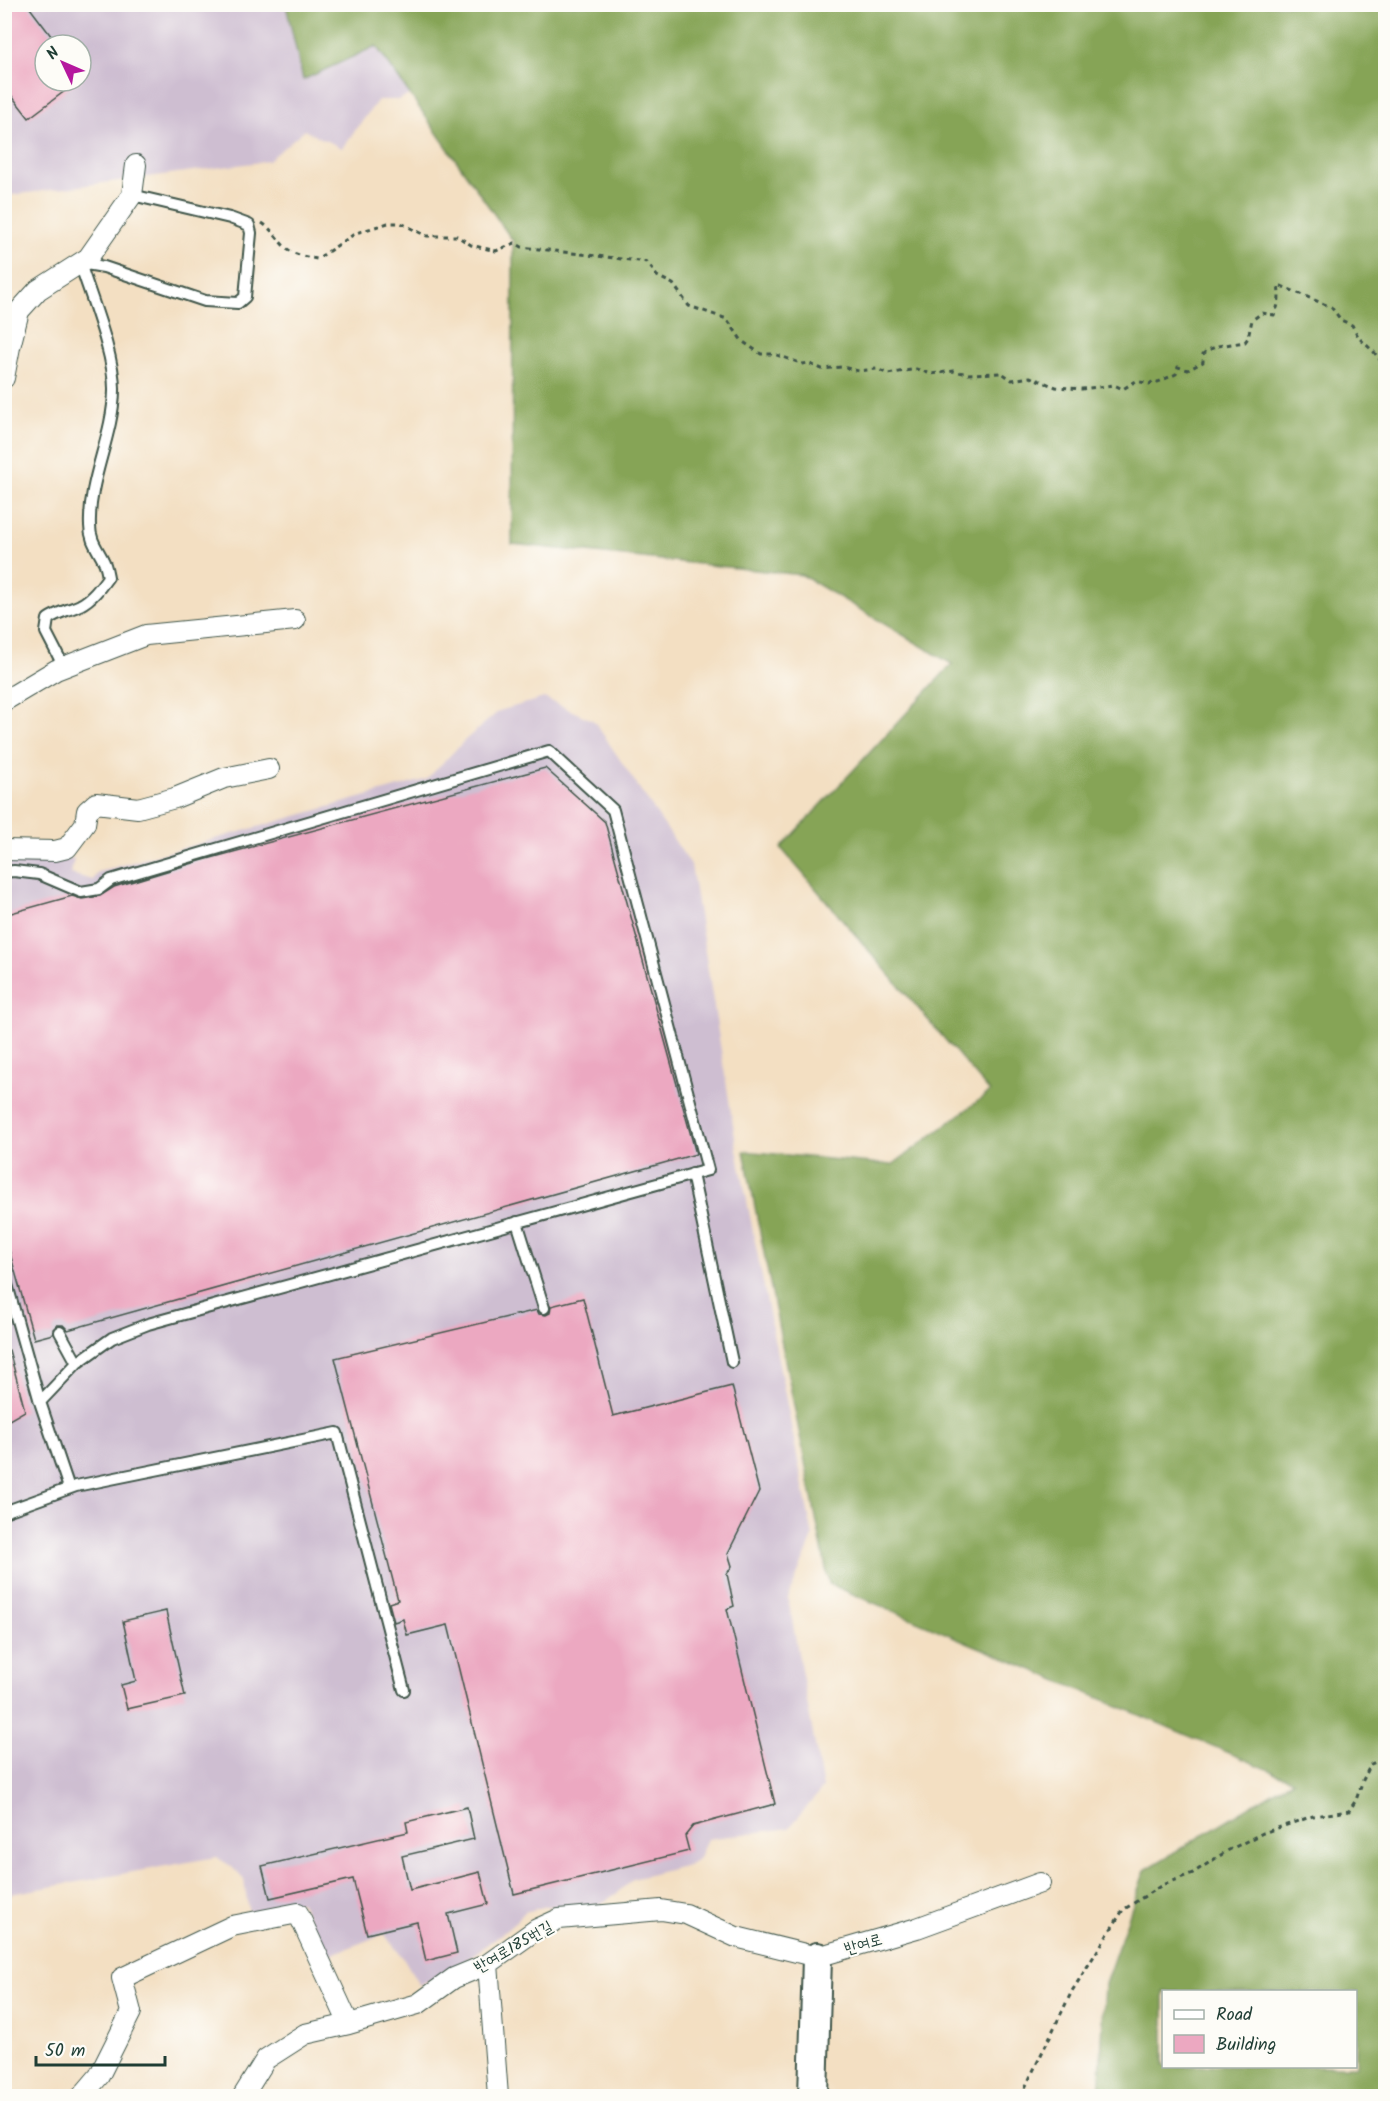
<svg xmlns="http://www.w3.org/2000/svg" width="1390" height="2101" font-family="Kalam,'Poor Story',sans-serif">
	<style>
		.industrial { fill: #cebed1; fill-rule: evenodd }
		.forest { fill: #86a456; stroke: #527045; stroke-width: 1.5; fill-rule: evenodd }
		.building { fill: #eca8c1 }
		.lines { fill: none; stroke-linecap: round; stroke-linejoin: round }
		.lane-casing { stroke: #3f5549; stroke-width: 14 }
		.street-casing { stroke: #3f5549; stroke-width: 22 }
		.secondary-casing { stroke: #3f5549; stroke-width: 32 }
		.path { stroke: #3f5549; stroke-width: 3; stroke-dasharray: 4.5 4.5; stroke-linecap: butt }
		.lane { stroke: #fff; stroke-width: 10 }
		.street { stroke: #fff; stroke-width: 20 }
		.secondary { stroke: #fff; stroke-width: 28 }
		.labels { text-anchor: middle; stroke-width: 4.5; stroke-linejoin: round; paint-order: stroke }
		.street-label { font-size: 16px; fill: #1f3d34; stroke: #fdfcf7 }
	</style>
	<rect width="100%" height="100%" fill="#fdfcf7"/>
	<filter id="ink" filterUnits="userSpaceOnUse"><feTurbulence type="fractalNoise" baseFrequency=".0167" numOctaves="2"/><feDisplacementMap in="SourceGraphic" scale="12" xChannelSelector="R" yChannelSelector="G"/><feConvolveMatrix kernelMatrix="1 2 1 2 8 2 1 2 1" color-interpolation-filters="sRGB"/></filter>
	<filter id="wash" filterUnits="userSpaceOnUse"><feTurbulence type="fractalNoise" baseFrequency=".008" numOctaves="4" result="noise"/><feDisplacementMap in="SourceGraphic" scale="24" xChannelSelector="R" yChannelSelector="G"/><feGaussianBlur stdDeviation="1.35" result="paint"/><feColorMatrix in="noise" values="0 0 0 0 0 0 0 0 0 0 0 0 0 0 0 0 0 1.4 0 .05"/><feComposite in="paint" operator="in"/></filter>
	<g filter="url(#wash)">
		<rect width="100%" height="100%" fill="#f3dfc2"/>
		<!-- industrial -->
		<path class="industrial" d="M4,5H453L415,93L398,100H378L342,148L304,130L268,161L5,196ZM45,45H81V81H45Z
			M544,698L594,721L691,865L738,1155L813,1537L788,1598L823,1788L789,1828L707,1839L699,1858L688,1865L633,1879L616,1894L597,1906L581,1908L547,1906L525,1912L509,1928L454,1969L419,1985L404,1959L384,1934L327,1956L300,1901L249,1915L244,1880L231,1866L216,1857L5,1895V858H74L71,874L93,880L98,872L427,779L464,741L499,711Z"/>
		<!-- forest -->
		<path class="forest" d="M286,5H1385V2096H1099L1105,1984L1145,1870L1293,1780L829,1584L744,1151L892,1165L990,1092L781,848L952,664L802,575L512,544L513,241L376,46L303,80ZM1164,1992H1356V2066H1164Z"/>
		<g id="blocks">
			<!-- building -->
			<path class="building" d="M4,4H27L58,45H45V81H78L29,118L4,86Z
				M545,768L605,822L696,1154L68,1330L63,1325H57L53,1329V1334L34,1339L4,1232V915L72,896L82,899L100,896L114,887L200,861Z
				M583,1298L613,1416L732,1386L759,1491L728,1553L732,1566L727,1574L734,1606L727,1609L775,1804L693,1826L685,1836L689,1851L514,1894L448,1625L407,1635L403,1619L394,1622L389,1603L398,1600L335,1358L537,1310L539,1314L546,1315L550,1313L551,1306Z
				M9,1350L25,1411L4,1423V1351Z
				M166,1611L185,1696L127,1709L121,1685L136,1681L123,1621Z
				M467,1807L474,1839L402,1856L410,1890L480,1872L488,1904L448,1914L457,1953L426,1961L417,1922L367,1934L353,1879L270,1898L262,1866L408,1832L406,1822Z"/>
		</g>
	</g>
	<g filter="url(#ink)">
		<use href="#blocks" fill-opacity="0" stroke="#3f5549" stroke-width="1.5"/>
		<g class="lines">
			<defs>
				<path id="lane" d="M64,667L46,632L48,619C58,612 69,610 80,605C92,599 100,588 108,577C107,572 106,565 103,560C97,548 90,540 90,526C88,480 113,437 114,391C115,356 91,298 80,263L104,267L205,301L238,303L245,297L251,233L249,225L230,218L132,195
					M4,872L14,871L39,874L81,892L99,889L111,880L549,751L613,810L708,1170L148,1324L112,1338L77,1363L40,1402
					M692,1174L732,1362
					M517,1222L544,1308
					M4,1274L40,1402L69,1488
					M60,1332L77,1363
					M4,1512L76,1486L337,1433L404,1690"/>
				<path id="street" d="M4,378L10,347L19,311L38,290L88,258L132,195L136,165
					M4,701L56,670L146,635L295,620
					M4,850L55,851L67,848L85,824L87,811L96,803L138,808L175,798L224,778L269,769
					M488,1964L498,2096
					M82,2096L99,2076L131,2012L122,1978L232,1926L298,1913L349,2024
					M243,2096L266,2059L305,2034L349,2024L418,2004L454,1978L488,1964L537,1929L559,1919L661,1910L686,1914L736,1937L817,1957L917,1928L1040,1883"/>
				<path id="secondary" d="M813,2096L817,1957"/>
			</defs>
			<!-- lane casing -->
			<use href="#lane" class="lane-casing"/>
			<!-- street casing -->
			<use href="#street" class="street-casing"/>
			<!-- secondary casing -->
			<use href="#secondary" class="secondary-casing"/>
			<!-- path -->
			<path class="path" d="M262,223C273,230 277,239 285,247C293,255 307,257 317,259L356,233L388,223H401L427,236H457L471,245L496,251L515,243L522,247L647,262L657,276L673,284L689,306L727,319L742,341L761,354H774L803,364L808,363L822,369L842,367L859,371L877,369L888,374L916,369L931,374L954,371L968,374L1002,373L1012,380L1030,377L1056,387L1082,389L1114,385L1123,389L1136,381L1150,384L1153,381L1158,382L1176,374L1178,367L1188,370L1203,362V354L1208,350L1218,346L1245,342L1248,338L1252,320L1262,313L1274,315C1279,305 1280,297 1278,286H1281L1331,307L1341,320L1352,325L1359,338L1374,352L1386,368
				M1021,2096L1072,1991L1123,1910L1162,1885L1193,1873L1227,1851L1263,1833L1313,1816L1349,1811L1356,1800L1363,1780L1371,1764L1386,1757"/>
			<!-- lane -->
			<use href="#lane" class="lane"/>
			<!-- street -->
			<use href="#street" class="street"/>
			<!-- secondary -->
			<use href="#secondary" class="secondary"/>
		</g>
	</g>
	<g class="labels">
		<!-- street labels -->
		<g class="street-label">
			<text transform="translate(863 1943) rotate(-16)" y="6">반여로</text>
			<text transform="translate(513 1946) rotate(-30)" y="6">반여로185번길</text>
		</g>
	</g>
	<!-- margin -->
	<rect width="1390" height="2101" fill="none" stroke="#fdfcf7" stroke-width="24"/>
	<!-- legend -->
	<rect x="1162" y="1990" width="195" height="78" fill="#fdfcf7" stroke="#a4b0a9" stroke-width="1.5"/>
	<rect x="1174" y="2010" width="30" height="9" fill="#ffffff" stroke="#a4b0a9" stroke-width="1.5"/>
	<text x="1216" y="2020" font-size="18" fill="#1f3d34">Road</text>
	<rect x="1174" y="2035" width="30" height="18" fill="#eca8c1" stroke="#a4b0a9" stroke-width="1.5"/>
	<text x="1216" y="2050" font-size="18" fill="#1f3d34">Building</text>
	<!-- north arrow -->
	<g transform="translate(63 63) rotate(314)"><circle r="28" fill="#fdfcf7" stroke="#a4b0a9" stroke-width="1.5"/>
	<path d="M0-4.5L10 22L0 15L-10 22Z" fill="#b5179e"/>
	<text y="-9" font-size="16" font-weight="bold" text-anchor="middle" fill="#1f3d34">N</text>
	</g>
	<!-- scale -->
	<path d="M36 2056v9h129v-9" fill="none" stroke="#1f3d34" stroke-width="3"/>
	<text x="45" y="2056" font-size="18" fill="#1f3d34" stroke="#fdfcf7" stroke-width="4.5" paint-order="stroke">50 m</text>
</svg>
